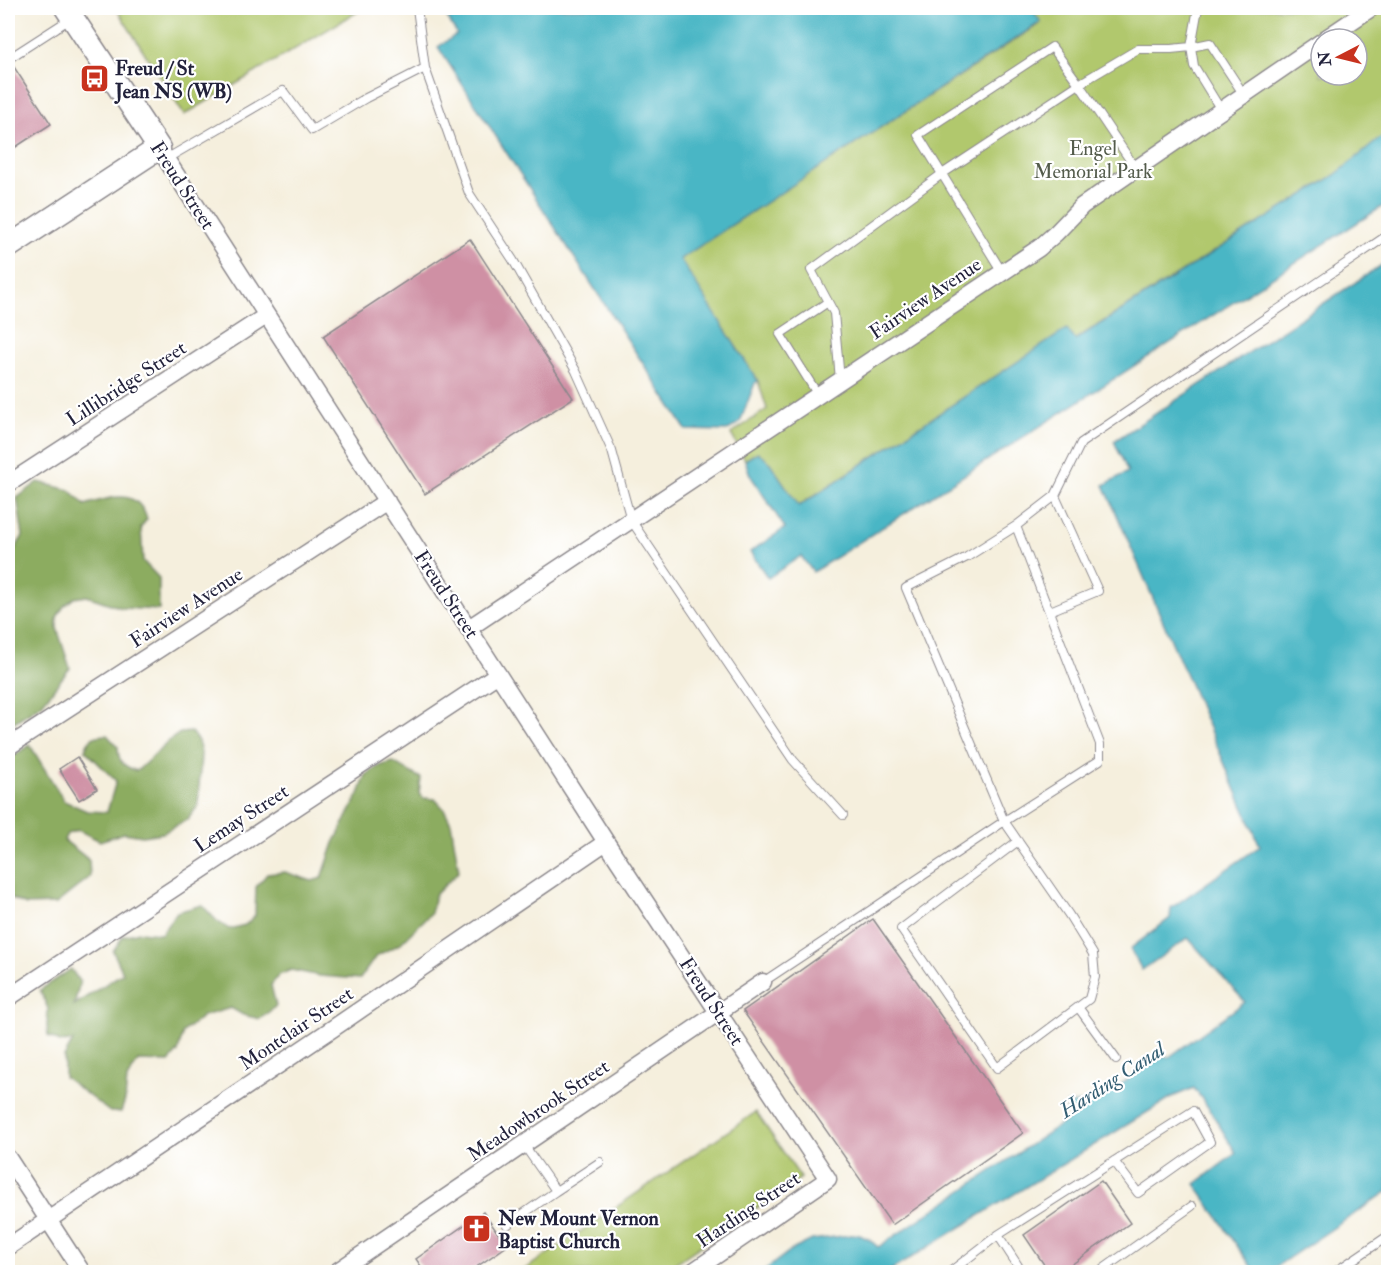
<svg xmlns="http://www.w3.org/2000/svg" width="1396" height="1280" font-family="'IM FELL Double Pica',serif">
	<style>
		.green { fill: #b1c86d; stroke: #6a7554; stroke-width: 1.5; fill-rule: evenodd }
		.forest { fill: #8cac60; stroke: #57674e; stroke-width: 1.5 }
		.water { fill: #49b6c5; stroke: #366c80; stroke-width: 1.5 }
		.building { fill: #cf90a4 }
		.lines { fill: none; stroke-linecap: round; stroke-linejoin: round }
		.lane-casing { stroke: #8c888c; stroke-width: 10 }
		.street-casing { stroke: #8c888c; stroke-width: 19 }
		.secondary-casing { stroke: #8c888c; stroke-width: 25 }
		.lane { stroke: #fff; stroke-width: 8 }
		.street { stroke: #fff; stroke-width: 16 }
		.secondary { stroke: #fff; stroke-width: 22 }
		.labels { text-anchor: middle; stroke-width: 4.5; stroke-linejoin: round; paint-order: stroke }
		.poi-label { font-size: 20px; font-weight: bold; fill: #22223b; stroke: #fff; text-anchor: start }
		.park-label { font-size: 20px; fill: #545c4c; stroke: #fff }
		.street-label { font-size: 20px; fill: #22223b; stroke: #fff }
		.water-label { font-size: 21px; font-style: italic; fill: #325d72; stroke: #fff }
	</style>
	<rect width="100%" height="100%" fill="#fff"/>
	<filter id="ink" filterUnits="userSpaceOnUse"><feTurbulence type="fractalNoise" baseFrequency=".0167" numOctaves="2"/><feDisplacementMap in="SourceGraphic" scale="12" xChannelSelector="R" yChannelSelector="G"/><feConvolveMatrix kernelMatrix="1 2 1 2 8 2 1 2 1" color-interpolation-filters="sRGB"/></filter>
	<filter id="wash" filterUnits="userSpaceOnUse"><feTurbulence type="fractalNoise" baseFrequency=".008" numOctaves="4" result="noise"/><feDisplacementMap in="SourceGraphic" scale="24" xChannelSelector="R" yChannelSelector="G"/><feGaussianBlur stdDeviation="1.35" result="paint"/><feColorMatrix in="noise" values="0 0 0 0 0 0 0 0 0 0 0 0 0 0 0 0 0 1.4 0 .05"/><feComposite in="paint" operator="in"/></filter>
	<g filter="url(#wash)">
		<rect width="100%" height="100%" fill="#f5efdd"/>
		<!-- green -->
		<path class="green" d="M116,8H364L184,115Z
			M1031,8H1388V132L1335,175L1074,340L1067,330L798,506L770,463L758,452L745,460L731,434L767,409L758,381L679,259L1041,23ZM1321,39H1357V75H1321Z
			M756,1112L801,1178L662,1272H521Z"/>
		<!-- forest -->
		<path class="forest" d="M38,482L70,490L85,505C110,498 137,486 147,519L141,527L143,561L159,578V610L122,608L87,596L74,598L64,606L57,617V628L70,668L42,704L8,726V560L23,536L17,498Z
			M191,732L198,741L201,753L198,806L188,819L163,833L143,836L124,833L100,841L78,830L67,834L64,840L89,860L90,877L56,904L26,905L8,897V759L30,745L64,801L87,811L107,812L116,781L85,750C88,738 95,735 107,735L118,747C118,762 123,766 137,771L170,740L180,733Z
			M393,762C403,767 411,774 421,778L419,793L423,798L435,799L444,809L451,823L459,871L435,895L431,913L400,944L376,956L360,979L320,976L291,970L279,975L271,985L276,1006L260,1019L243,1015L231,1008L203,1016L183,1032L178,1052L169,1062L138,1061L127,1079L125,1100L121,1112H110L64,1077V1057L73,1041L60,1042L48,1036L47,1026L48,1009L40,990L71,969L80,982L74,1005L123,973L113,951L123,936L139,932L161,934L177,912L202,905L217,921L229,929L245,925L255,916L256,887L267,874L285,872L312,881L322,878L334,843L359,794L366,775L379,766Z"/>
		<!-- water -->
		<path class="water" d="M462,8H1031L1041,22L680,259L758,381L755,383L740,422L727,431L686,430L438,47L457,34L447,17Z
			M1388,132V203L813,572L801,556L768,578L750,552L785,528L750,475L745,460L758,452L770,463L799,506L1067,329L1075,340L1335,175Z
			M1388,261V1191L1268,1272H1255L1195,1184L1236,1153L1210,1110L1194,1088L1172,1097L888,1272H762L790,1251L812,1240L858,1234L870,1240L878,1247L1079,1112L1067,1111V1104L1094,1102L1163,1056L1169,1057L1245,1002L1188,938L1142,970L1130,949L1170,918L1171,908L1260,846L1104,485L1128,472L1114,441Z"/>
		<g id="blocks">
			<!-- building -->
			<path class="building" d="M12,64L51,124L8,152V65Z
				M470,239L573,398L425,494L323,336Z
				M77,757L97,789L79,800L59,769Z
				M873,919L1023,1133L892,1225L743,1011Z
				M1101,1181L1130,1223L1061,1272H1049L1024,1235Z
				M483,1212L507,1246L469,1272H425L416,1259Z"/>
		</g>
	</g>
	<g filter="url(#ink)">
		<use href="#blocks" fill-opacity="0" stroke="#8c888c" stroke-width="1.5"/>
		<g class="lines">
			<defs>
				<path id="lane" d="M417,8L425,68L469,193L513,260L576,371L612,451L631,520L793,760L843,815
					M8,59L70,19
					M1221,110L1194,66L1191,47L1210,43L1244,95
					M166,159L283,91L312,130L366,98L425,68
					M1002,272L918,135L1052,47L1079,84L1138,49H1171L1191,47L1198,8
					M840,380L834,313L811,270L942,174L1079,84L1136,169
					M818,395L780,334L828,302
					M1016,526L967,557L906,588L1004,821L1069,915L1093,954L1095,977L1089,999L997,1068L901,929L1018,841
					M1050,611L1098,591L1055,496
					M763,982L1000,824L1100,760V744L1016,526L1055,496L1081,443L1388,235
					M1078,1007L1116,1059
					M556,1191L600,1162
					M507,1225L556,1191L524,1145
					M950,1272L998,1235
					M1022,1272L998,1235L1193,1111L1210,1142L1138,1193L1114,1161
					M1099,1272L1192,1206
					M1335,1272L1388,1236"/>
				<path id="street" d="M1325,39L1371,8
					M159,148L606,842L828,1179L692,1272
					M8,484L266,316
					M469,628L1039,248L1056,233L1082,206L1321,42
					M8,747L387,501
					M8,998L498,674
					M8,1158L82,1272
					M8,1247L332,1029L606,842
					M336,1272L763,982"/>
				<path id="secondary" d="M8,247L159,148L66,8"/>
			</defs>
			<!-- lane casing -->
			<use href="#lane" class="lane-casing"/>
			<!-- street casing -->
			<use href="#street" class="street-casing"/>
			<!-- secondary casing -->
			<use href="#secondary" class="secondary-casing"/>
			<!-- lane -->
			<use href="#lane" class="lane"/>
			<!-- street -->
			<use href="#street" class="street"/>
			<!-- secondary -->
			<use href="#secondary" class="secondary"/>
		</g>
	</g>
	<!-- icons -->
	<defs>
		<symbol id="bus-square" viewBox="-11 -11 22 22"><rect x="-9" y="-9" width="18" height="18" rx="4" fill="#c8321e" stroke="#fff"/><path d="M-5-6H5V4H4V6H2V4H-2V6H-4V4H-5ZM-3.5-4V0h7V-4ZM-3.5 1.2v1.5H-2V1.2ZM2 1.2v1.5H3.5V1.2Z" fill="#fff"/></symbol>
		<symbol id="church-square" viewBox="-11 -11 22 22"><rect x="-9" y="-9" width="18" height="18" rx="4" fill="#c8321e" stroke="#fff"/><path d="M-1.2-6h2.4v3.5h3.3v2.4h-3.3V6h-2.4V-.1h-3.3v-2.4h3.3Z" fill="#fff"/></symbol>
	</defs>
	<g fill-rule="evenodd">
		<use href="#bus-square" x="78" y="62" width="33" height="33"/>
		<use href="#church-square" x="460" y="1212" width="33" height="33"/>
	</g>
	<g class="labels">
		<!-- poi labels -->
		<g class="poi-label">
			<text x="115" y="75">Freud / St<tspan x="115" dy="23">Jean NS (WB)</tspan></text>
			<text x="498" y="1225">New Mount Vernon<tspan x="498" dy="23">Baptist Church</tspan></text>
		</g>
		<!-- park labels -->
		<g class="park-label">
			<text x="1093" y="155">Engel<tspan x="1093" dy="23">Memorial Park</tspan></text>
		</g>
		<!-- street labels -->
		<g class="street-label">
			<text transform="translate(183 185) rotate(57)" y="7">Freud Street</text>
			<text transform="translate(925 298) rotate(-34)" y="7">Fairview Avenue</text>
			<text transform="translate(126 383) rotate(-33)" y="7">Lillibridge Street</text>
			<text transform="translate(447 594) rotate(57)" y="7">Freud Street</text>
			<text transform="translate(186 607) rotate(-33)" y="7">Fairview Avenue</text>
			<text transform="translate(241 818) rotate(-33)" y="7">Lemay Street</text>
			<text transform="translate(712 1001) rotate(57)" y="7">Freud Street</text>
			<text transform="translate(296 1028) rotate(-34)" y="7">Montclair Street</text>
			<text transform="translate(538 1110) rotate(-34)" y="7">Meadowbrook Street</text>
			<text transform="translate(748 1209) rotate(-34)" y="7">Harding Street</text>
		</g>
		<!-- water labels -->
		<g class="water-label">
			<text transform="translate(1112 1080) rotate(-33)" y="7">Harding Canal</text>
		</g>
	</g>
	<!-- margin -->
	<rect width="1396" height="1280" fill="none" stroke="#fff" stroke-width="30"/>
	<!-- north arrow -->
	<g transform="translate(1339 57) rotate(263)"><circle r="28" fill="#ffffff" stroke="#a7a7b1" stroke-width="1.5"/>
	<path d="M0-4.5L10 22L0 15L-10 22Z" fill="#c8321e"/>
	<text y="-9" font-size="16" font-weight="bold" text-anchor="middle" fill="#22223b">N</text>
	</g>
</svg>
